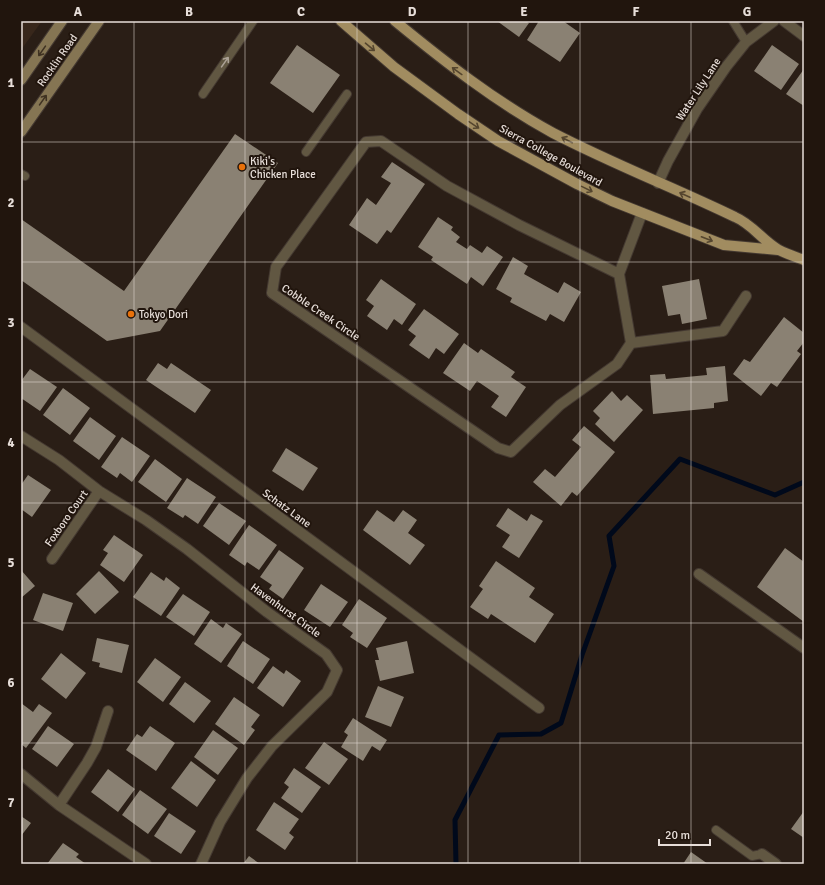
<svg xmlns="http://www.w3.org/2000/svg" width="825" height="885" font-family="Signika,sans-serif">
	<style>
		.built { fill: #38271b }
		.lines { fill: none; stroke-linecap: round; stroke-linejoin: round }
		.stream { stroke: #00091b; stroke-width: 5 }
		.building { fill: #8a8173 }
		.service-casing { stroke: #443931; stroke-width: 10 }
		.minor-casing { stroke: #443931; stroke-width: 12 }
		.secondary-casing { stroke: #443931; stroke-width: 12 }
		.primary-casing { stroke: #443931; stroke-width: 12 }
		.service { stroke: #615742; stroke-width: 8 }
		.minor { stroke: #615742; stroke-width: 10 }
		.secondary { stroke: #857553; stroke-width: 10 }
		.primary { stroke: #a18c60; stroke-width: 10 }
		.oneway { stroke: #54452e }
		.oneway2 { stroke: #3f3222 }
		.oneway3 { stroke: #aba195 }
		.grid { fill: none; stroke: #e7ded9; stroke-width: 1; stroke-opacity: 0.55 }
		.food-dot { fill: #e8710a; stroke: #21150d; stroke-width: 1.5 }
		.labels { text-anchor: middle; stroke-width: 4; stroke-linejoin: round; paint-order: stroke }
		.street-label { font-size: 11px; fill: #e7ded9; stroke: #21150d }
		.poi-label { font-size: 11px; fill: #e7ded9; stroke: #21150d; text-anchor: start }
		.neatline { fill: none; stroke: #e7ded9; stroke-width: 1.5 }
		.grid-label { font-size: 13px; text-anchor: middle; font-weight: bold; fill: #e7ded9 }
	</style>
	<rect width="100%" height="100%" fill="#2a1e16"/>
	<!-- built -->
	<path class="built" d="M21,21H42L21,50Z"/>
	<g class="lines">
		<!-- stream -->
		<path class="stream" d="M456,864L455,820L499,735L541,734L561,723L582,655L614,566L609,536L680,459L775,495L804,482"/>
	</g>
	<!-- building -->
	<path class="building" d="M497,21H525L529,23L519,37Z
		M539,21H563L580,33L560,62L527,40Z
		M297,45L340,75L313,113L270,83Z
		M772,45L799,64L781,90L754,71Z
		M804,69V106L786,94Z
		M235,134L278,163L160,331L107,341L21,280V219L124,291Z
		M392,162L425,184L391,233L387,230L377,244L349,225L367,198L376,205L391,183L381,177Z
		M438,217L453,227L451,230L460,237L456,242L467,249L470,245L482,253L487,246L503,257L483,286L471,277L467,284L431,260L433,257L418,247Z
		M513,257L528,266L524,274L558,293L564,282L581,292L564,322L550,314L546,321L510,302L512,298L496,289Z
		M381,279L416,304L402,325L394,319L387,330L367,316L374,306L366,300Z
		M699,279L707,319L682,324L680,314L668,316L662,286Z
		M424,309L459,334L444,354L436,348L429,359L409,345L416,336L408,330Z
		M784,317L804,333V342L797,351L801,354L777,387L771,383L761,396L733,374L744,359L750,362Z
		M464,343L478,353L481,349L515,372L511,377L526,387L506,417L491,407L499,396L477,381L470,391L443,373Z
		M158,363L167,369L171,363L211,390L195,413L146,380Z
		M725,366L728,401L714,403V408L653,414L650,375L665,374L666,379L707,375L706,368Z
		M30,369L57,387L40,411L21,398V381Z
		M63,388L90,408L70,435L43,415Z
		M612,391L621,401L627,395L643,410L614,442L595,424L600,418L593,411Z
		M90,417L116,436L99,460L73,441Z
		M584,426L615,452L577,496L572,492L561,506L533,482L545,469L555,477L581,447L572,440Z
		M122,437L150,456L132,482L120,473L117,478L101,467Z
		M286,448L318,468L303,491L272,471Z
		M155,459L182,479L166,502L138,482Z
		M28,475L51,490L32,517L21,509V485Z
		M187,478L216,497L198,524L185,515L183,518L167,508Z
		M219,503L246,521L229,545L203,526Z
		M508,508L527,521L531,514L543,521L519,558L502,547L510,535L496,526Z
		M377,510L394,522L403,510L417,520L408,533L425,545L410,565L363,530Z
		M249,525L277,545L259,570L247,562L245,566L229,555Z
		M114,535L143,555L124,582L100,565L108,553L103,550Z
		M785,548L804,562V622L757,587Z
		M279,550L304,568L283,599L269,589L272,585L260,577Z
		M496,561L535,588L529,597L554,614L535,643L491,614L488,619L470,607L483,589L479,586Z
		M21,570L35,586L21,598Z
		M99,571L119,592L95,614L76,594Z
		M151,572L164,581L166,577L180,588L161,616L133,597Z
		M321,584L348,602L330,627L304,610Z
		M43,593L73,603L63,631L33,620Z
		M183,594L210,612L194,636L166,617Z
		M359,599L387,618L367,648L350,637L353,633L342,625Z
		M211,619L223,628L226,623L242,634L221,663L194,644Z
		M97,638L129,645L122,673L99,667L100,663L92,661Z
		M243,641L270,659L253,684L227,666Z
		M407,641L414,673L380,681L375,660H379L376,648Z
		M61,653L86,673L66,699L41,679Z
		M155,658L181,677L163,702L137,682Z
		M273,666L284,674L286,670L301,681L283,707L257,688Z
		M185,682L211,701L194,723L169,704Z
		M378,686L404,697L391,727L365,717Z
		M234,697L260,715L251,727L255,730L244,745L215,724Z
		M21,703L33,712L39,704L52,713L26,748L21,744Z
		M353,718L387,740L380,751L372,746L363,761L341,747L348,735L344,732Z
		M48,726L74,744L57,767L32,749Z
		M150,726L175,743L156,771L126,750L137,734L142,737Z
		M213,730L238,748L218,775L194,757Z
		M324,742L348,759L329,785L305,768Z
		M191,761L216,780L197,807L171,788Z
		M294,768L321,787L302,813L281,798L289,787L284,783Z
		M108,769L135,789L118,812L91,792Z
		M140,790L167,809L148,834L122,815Z
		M274,802L299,819L289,833L294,837L285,850L256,830Z
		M804,811V838L791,829Z
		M169,813L196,831L181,854L154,836Z
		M21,816L31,823L21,836Z
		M63,843L79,854L76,857L86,864H47Z
		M691,852L708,864H683Z
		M249,856L260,864H243Z"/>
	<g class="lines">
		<defs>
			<path id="service" d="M733,21L746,42
				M203,94L253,21
				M306,152L347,94
				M21,174L25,176
				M716,830L752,856L762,854"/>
			<path id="minor" d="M784,21L804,36
				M658,183L668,161L697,109L726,67L746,42L774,21
				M619,274L519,225L447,186L381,141L366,142L276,267L272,293L498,448L511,452L560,405L617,364L631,343L619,274L642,213
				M21,327L539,708
				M631,343L723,331L746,296
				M21,436L59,460L99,491L146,520L187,549L267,612L326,654L337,670L327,692L272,746L247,778L220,822L201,864
				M52,559L99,491
				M699,574L804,648
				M21,774L59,805L146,864
				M59,805L87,763L96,747L108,711
				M762,854L776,864"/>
			<path id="secondary" d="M21,80L62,21
				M21,132L99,21"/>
			<path id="primary" d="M341,21L394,67L458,114L498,141L577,184L612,201L724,245L778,250
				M395,21C445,62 496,102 553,133C613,164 675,188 735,217C752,224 763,241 779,250C787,254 796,257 804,260"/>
		</defs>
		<!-- service casing -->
		<use href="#service" class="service-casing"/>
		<!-- minor casing -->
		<use href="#minor" class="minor-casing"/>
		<!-- secondary casing -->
		<use href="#secondary" class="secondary-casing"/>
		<!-- primary casing -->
		<use href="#primary" class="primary-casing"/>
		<!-- service -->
		<use href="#service" class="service"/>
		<!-- minor -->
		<use href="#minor" class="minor"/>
		<!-- secondary -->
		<use href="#secondary" class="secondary"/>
		<!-- primary -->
		<use href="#primary" class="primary"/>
	</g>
	<!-- one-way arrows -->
	<defs><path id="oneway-shaft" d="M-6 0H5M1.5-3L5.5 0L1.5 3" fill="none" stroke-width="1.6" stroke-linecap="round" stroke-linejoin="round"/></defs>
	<g class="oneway">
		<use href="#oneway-shaft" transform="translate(370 47) rotate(40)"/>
		<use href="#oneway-shaft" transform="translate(457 71) rotate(-144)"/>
		<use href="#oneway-shaft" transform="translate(474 125) rotate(34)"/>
		<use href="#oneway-shaft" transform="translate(567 140) rotate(-153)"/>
		<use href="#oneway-shaft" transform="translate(587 189) rotate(26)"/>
		<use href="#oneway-shaft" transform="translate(685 195) rotate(-156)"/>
		<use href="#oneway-shaft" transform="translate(707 239) rotate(21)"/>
	</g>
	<g class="oneway2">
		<use href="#oneway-shaft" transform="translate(42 51) rotate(125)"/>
		<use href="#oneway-shaft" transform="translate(43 100) rotate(-55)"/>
	</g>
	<use class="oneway3" href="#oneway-shaft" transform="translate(225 62) rotate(-55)"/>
	<!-- grid -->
	<path class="grid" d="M134,21V864M245,21V864M357,21V864M468,21V864M580,21V864M691,21V864M21,142H804M21,262H804M21,382H804M21,503H804M21,623H804M21,743H804"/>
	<!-- markers -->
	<g class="food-dot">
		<circle cx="242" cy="167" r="4"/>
		<circle cx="131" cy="314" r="4"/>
	</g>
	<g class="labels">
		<!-- street labels -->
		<g class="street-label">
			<text transform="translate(57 60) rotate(-55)" y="4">Rocklin Road</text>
			<text transform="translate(698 89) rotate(-57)" y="4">Water Lily Lane</text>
			<text transform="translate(551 155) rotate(29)" y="4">Sierra College Boulevard</text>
			<text transform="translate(321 312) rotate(34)" y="4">Cobble Creek Circle</text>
			<text transform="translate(287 508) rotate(36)" y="4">Schatz Lane</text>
			<text transform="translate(66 518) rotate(-55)" y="4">Foxboro Court</text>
			<text transform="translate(286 610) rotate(36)" y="4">Havenhurst Circle</text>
		</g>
		<!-- poi labels -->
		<g class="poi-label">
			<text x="250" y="165">Kiki's<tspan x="250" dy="13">Chicken Place</tspan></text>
			<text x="139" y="318">Tokyo Dori</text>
		</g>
	</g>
	<!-- border -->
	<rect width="825" height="885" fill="none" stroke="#21150d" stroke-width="44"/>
	<!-- scale -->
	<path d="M659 839v6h51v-6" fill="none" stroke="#e7ded9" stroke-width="2"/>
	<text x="665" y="839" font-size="12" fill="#e7ded9" stroke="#21150d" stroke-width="3" paint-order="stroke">20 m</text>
	<rect x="22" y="22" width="781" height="841" class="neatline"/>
	<g class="grid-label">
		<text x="78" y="16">A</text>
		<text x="189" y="16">B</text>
		<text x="301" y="16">C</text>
		<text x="412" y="16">D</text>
		<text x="524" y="16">E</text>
		<text x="636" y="16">F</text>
		<text x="747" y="16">G</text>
		<text x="11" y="87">1</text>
		<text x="11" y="207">2</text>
		<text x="11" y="327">3</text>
		<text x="11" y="447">4</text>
		<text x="11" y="567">5</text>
		<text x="11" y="687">6</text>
		<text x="11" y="807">7</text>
	</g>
</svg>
